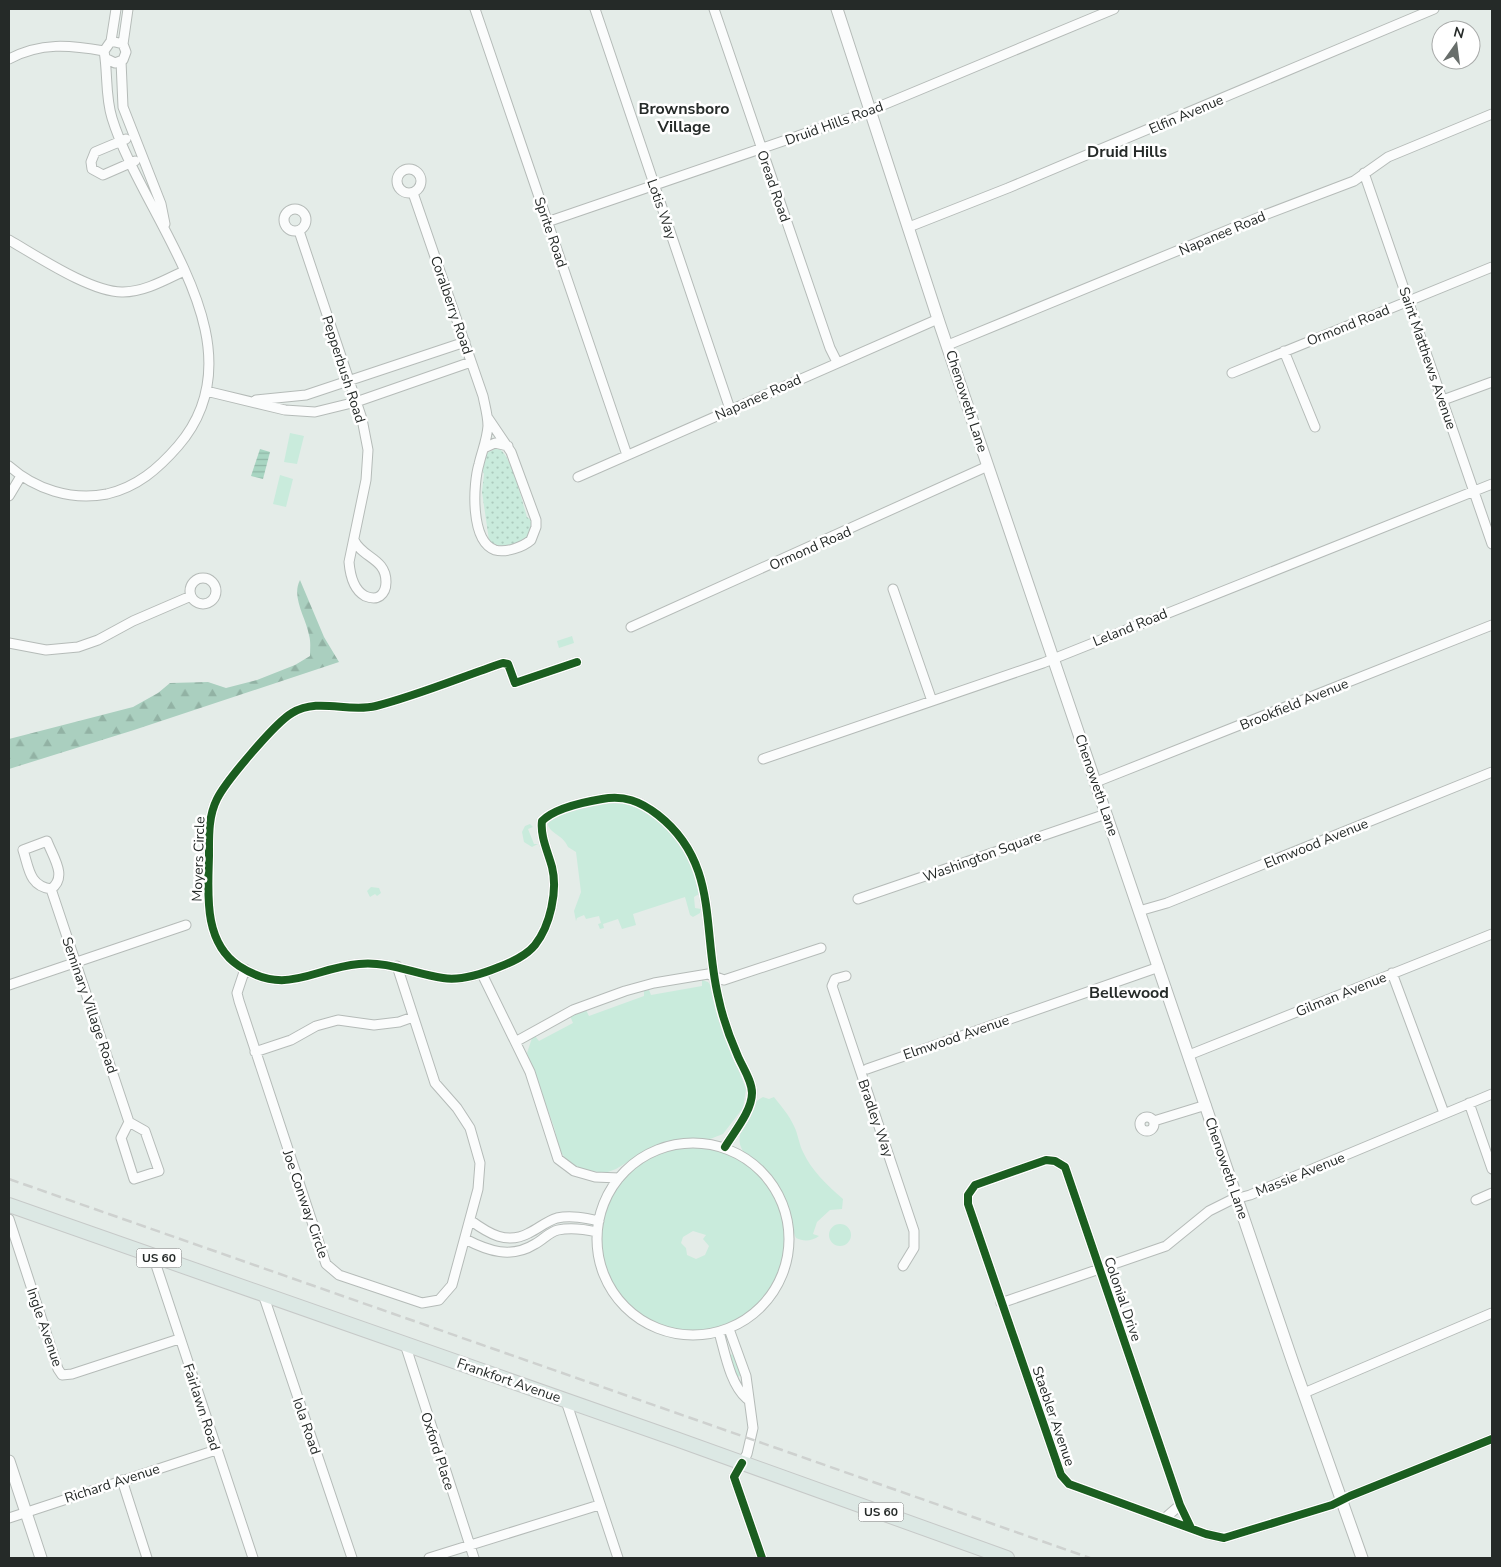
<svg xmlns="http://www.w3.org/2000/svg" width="1501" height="1567" font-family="'Nunito Sans',sans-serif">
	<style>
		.grass { fill: #c9ebdc; fill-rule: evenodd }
		.forest { fill: url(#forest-firs) }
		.park { fill: url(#park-dots) }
		.water { fill: url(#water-rules) }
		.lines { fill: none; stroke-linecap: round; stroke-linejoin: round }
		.street-casing { stroke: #b5bbb8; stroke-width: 11 }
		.secondary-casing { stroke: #b5bbb8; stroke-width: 13 }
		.primary-casing { stroke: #c6c9c8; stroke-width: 16 }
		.street { stroke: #fbfcfc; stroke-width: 9 }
		.secondary { stroke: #fbfcfc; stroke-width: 11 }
		.primary { stroke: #dce8e4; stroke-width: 14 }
		.rail { stroke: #ced1cf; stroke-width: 2.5; stroke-dasharray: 10 5; stroke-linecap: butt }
		.cycleway-casing { stroke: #fff; stroke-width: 11 }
		.cycleway { stroke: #1b5e20; stroke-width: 8 }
		.labels { text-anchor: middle; stroke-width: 5; stroke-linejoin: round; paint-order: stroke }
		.shield { fill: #fff; stroke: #666a68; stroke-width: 1 }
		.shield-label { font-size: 12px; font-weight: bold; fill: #252a28 }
		.street-label { font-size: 14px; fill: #252a28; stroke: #fff }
		.quarter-label { font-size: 16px; font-weight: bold; fill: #252a28; stroke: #fff }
	</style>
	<defs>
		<pattern id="forest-firs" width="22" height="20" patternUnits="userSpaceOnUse" patternTransform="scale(1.25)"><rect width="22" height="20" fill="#aacfbf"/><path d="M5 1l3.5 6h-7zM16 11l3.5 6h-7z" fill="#92b2a4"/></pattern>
		<pattern id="park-dots" width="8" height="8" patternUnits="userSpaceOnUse" patternTransform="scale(1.25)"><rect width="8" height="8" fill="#c9ebdc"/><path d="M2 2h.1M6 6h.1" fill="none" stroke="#accabd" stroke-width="1.8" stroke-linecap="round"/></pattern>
		<pattern id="water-rules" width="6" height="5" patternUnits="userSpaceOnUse" patternTransform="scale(1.25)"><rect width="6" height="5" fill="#a8d5c2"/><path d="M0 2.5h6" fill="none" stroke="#90b7a7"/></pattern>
	</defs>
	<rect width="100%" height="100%" fill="#e4ece8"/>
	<!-- grass -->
	<path class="grass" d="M290,433L304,436L297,464L284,462Z
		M280,475L293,479L286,507L273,504Z
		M572,636L574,643L559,648L557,641Z
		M605,801C617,802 631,801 642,807C672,823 698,860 699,894L694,897L695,908L701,909L700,913L693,917L690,915L685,897L633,914L636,925L622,929L618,919L603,924L604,928L600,929L598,924L601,923L599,916L586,919L584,915L577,918L576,921L574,911L581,892L576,852L568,847C563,834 548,834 547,821L577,808Z
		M530,824L533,827L528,829L534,844H538L532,847L524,842L522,832L525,826Z
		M371,887L379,888L381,893L377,896L375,894L370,897L367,891Z
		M702,980L708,982L711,986L731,1050L746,1089L743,1108L723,1134L710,1139L684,1138L652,1147L616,1169L605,1173L580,1169L568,1162L560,1151L554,1127L527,1053L532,1038L535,1036L539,1041L573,1023L570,1016L586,1010L589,1016L644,996V991L649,990L651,995L702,986Z
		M763,1097L769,1099L774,1097C781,1106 789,1115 794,1126C798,1134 799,1144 803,1152C812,1171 827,1185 843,1199L842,1209L830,1210L817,1222L813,1234L819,1236C812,1241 804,1242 796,1238C793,1232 793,1226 792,1219C790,1208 784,1198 779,1187C760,1154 724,1160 747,1117C751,1109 754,1101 763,1097Z
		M688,1147C811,1145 820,1324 700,1333C581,1341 558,1165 688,1147ZM693,1231L706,1235L703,1239L709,1246L705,1255L696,1259L687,1255L686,1248L681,1243L683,1237Z
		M829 1235a11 11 0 1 1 22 0a11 11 0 1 1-22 0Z
		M735,1354L741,1375L738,1377L729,1355Z"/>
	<!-- forest -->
	<path class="forest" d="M300,580L324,637L339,662L134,730L9,769V739L133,707L158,693L170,683L208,682L226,688L257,680L295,665L310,656C310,649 311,642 309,635C306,618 291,597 300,580Z"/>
	<!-- park -->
	<path class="park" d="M497,448C511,451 522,502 527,517L532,521V531L524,542L506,548L495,546L489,540L482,492L484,474L482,468L487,453Z"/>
	<!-- water -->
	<path class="water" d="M260,449L270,452L263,479L251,476Z"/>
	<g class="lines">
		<defs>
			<path id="street" d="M475,9L627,455
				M595,9L730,409
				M714,9L830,348L837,362
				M111,41L116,9
				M123,44L128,9
				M9,59C41,42 70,45 104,51
				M121,61L123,107L161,204L165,224
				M126,139L95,152L91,162L92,169L103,175L135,161
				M397 181a12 12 0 1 1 24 0a12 12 0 1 1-24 0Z
				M1364,173L1492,544
				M413,193L483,396C485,406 488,416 488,426C487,440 482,451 479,464C473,484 470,541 495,550C506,553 523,547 531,540L536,527V520L511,452L488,418
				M284 220a11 11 0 1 1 22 0a11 11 0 1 1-22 0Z
				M547,222L859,115L1114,9
				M909,227L1008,188L1434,9
				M299,231L362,419L368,450L366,480L349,562C350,574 354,590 365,596C370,598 376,599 380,596C384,593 386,587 386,582C386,558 362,558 354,540
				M9,240C37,256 92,293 123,292C144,292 165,280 184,271
				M948,345L1262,216L1354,181L1388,157L1492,114
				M1284,351L1315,427
				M1232,373L1492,267
				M206,391L285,410L315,412L356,402L471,362
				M256,400L306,395L465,342
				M1443,400L1492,382
				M484,448L495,443L508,446
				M9,466C35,489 71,501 107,494C137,487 158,469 178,446C266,344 142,217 112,118C105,96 108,73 104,51L111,41L123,44L126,52L123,60L115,63L107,59
				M578,477L938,319
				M9,496L21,476
				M190 591a13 13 0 1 1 26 0a13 13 0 1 1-26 0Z
				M893,589L932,701
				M631,627L988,466
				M9,643L46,650L78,647L98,640L133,621L191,596
				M577,662L515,683L508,664L503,663C461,677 419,695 376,706C347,713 319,697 292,713C275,723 226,781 217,799C208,817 209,837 209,856C208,893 203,942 239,966C287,997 312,968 359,964C389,961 414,974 443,978C461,981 482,974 499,967C512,962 526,956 535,945C550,926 558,891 552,867C548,852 540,836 542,821C555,808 584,802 602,799C624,795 640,801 658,815C719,863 702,928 718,996C722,1015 729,1036 737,1054C741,1065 752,1080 752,1093C752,1111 734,1132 725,1147
				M763,759L1043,663L1492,484
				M1096,782L1492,625
				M47,841C53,857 68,877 51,889C29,886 29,868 23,850Z
				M51,889L129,1122L145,1131L159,1171L134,1179L121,1138L129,1122
				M858,899L1106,814
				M1139,911L1167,903L1492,772
				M245,969L237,993L239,1001L326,1264L339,1275L422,1303L439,1300L452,1285L478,1189L480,1163L470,1128L457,1108L435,1083L397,966
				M1392,973L1444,1113
				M482,974L530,1072L558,1159L574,1171L595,1177L619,1178
				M846,976L835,979L832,986L914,1231V1248L903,1266
				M9,985L186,925
				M517,1041L573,1010L625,991L654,983L708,974L724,980L821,948
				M255,1052L291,1040L316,1026L338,1020L374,1025L399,1022L413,1017
				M1189,1055L1492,934
				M867,1069L1159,967
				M1469,1103L1492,1169
				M1140 1124a7 7 0 1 1 14 0a7 7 0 1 1-14 0Z
				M1154,1121L1206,1105
				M597 1239a96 96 0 1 1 192 0a96 96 0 1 1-192 0Z
				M1476,1200L1492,1193
				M9,1219L58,1369L62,1375L72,1374L179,1339
				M470,1220C489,1234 507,1245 529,1233C539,1228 547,1221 557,1218C571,1215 585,1218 599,1221
				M465,1239C488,1251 511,1259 535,1244C543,1240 549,1232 558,1230C571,1227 584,1229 597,1232
				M153,1256L253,1558
				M263,1294L352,1558
				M1001,1303L1166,1246L1209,1211L1231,1200L1250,1195L1492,1094
				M729,1329L746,1376L753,1428L747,1454L734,1477L762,1558
				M719,1332C725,1353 730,1384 747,1399
				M405,1344L474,1558
				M1304,1393L1492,1313
				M566,1401L618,1558
				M122,1480L147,1558
				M9,1518L216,1450
				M1164,1519L1180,1505
				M1191,1528L1180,1505L1065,1167L1055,1161L1046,1160L975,1185L968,1195V1204L1061,1475L1069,1484L1080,1488L1206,1534L1224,1538L1332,1505L1350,1496L1492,1439
				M429,1558L599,1505"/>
			<path id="secondary" d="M837,9L940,325L1055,664L1293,1363L1362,1558
				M9,1461L41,1558"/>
			<path id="primary" d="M9,1205L676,1439L1007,1558"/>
		</defs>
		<!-- street casing -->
		<use href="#street" class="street-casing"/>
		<!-- secondary casing -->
		<use href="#secondary" class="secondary-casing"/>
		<!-- primary casing -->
		<use href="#primary" class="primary-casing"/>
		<!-- street -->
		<use href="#street" class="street"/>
		<!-- secondary -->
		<use href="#secondary" class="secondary"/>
		<!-- primary -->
		<use href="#primary" class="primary"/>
		<!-- rail -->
		<path class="rail" d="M9,1179L1090,1558"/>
		<defs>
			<path id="cycleway" d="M577,662L515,683L508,664L503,663C461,677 419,695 376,706C347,713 319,697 292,713C275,723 226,781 217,799C208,817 209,837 209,856C208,893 203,942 239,966C287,997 312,968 359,964C389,961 414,974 443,978C461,981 482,974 499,967C512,962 526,956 535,945C550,926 558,891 552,867C548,852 540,836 542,821C555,808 584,802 602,799C624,795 640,801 658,815C719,863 702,928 718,996C722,1015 729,1036 737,1054C741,1065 752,1080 752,1093C752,1111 734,1132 725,1147
				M742,1463L734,1477L762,1558
				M1191,1528L1180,1505L1065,1167L1055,1161L1046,1160L975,1185L968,1195V1204L1061,1475L1069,1484L1080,1488L1206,1534L1224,1538L1332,1505L1350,1496L1492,1439"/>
		</defs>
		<!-- cycleway casing -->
		<use href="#cycleway" class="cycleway-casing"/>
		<!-- cycleway -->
		<use href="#cycleway" class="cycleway"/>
	</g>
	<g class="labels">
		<!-- shield labels -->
		<g class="shield">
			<rect x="136.5" y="1248.5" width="45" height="19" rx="4"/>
			<rect x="858.5" y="1502.5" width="45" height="19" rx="4"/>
		</g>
		<g class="shield-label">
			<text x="159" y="1262">US 60</text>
			<text x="881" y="1516">US 60</text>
		</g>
		<!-- street labels -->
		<g class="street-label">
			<text transform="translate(1186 114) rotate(-23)" y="5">Elfin Avenue</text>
			<text transform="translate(834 123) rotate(-20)" y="5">Druid Hills Road</text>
			<text transform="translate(774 186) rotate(71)" y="5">Oread Road</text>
			<text transform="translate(662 209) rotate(71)" y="5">Lotis Way</text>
			<text transform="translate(551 232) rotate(71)" y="5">Sprite Road</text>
			<text transform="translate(1222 233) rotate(-23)" y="5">Napanee Road</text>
			<text transform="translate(452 305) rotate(71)" y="5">Coralberry Road</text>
			<text transform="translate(1348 325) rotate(-22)" y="5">Ormond Road</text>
			<text transform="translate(1428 358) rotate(71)" y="5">Saint Matthews Avenue</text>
			<text transform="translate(344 369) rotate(72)" y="5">Pepperbush Road</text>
			<text transform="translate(758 397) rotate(-24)" y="5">Napanee Road</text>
			<text transform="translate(967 401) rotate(72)" y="5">Chenoweth Lane</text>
			<text transform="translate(810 548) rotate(-24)" y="5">Ormond Road</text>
			<text transform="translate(1130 627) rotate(-22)" y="5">Leland Road</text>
			<text transform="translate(1294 704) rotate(-22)" y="5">Brookfield Avenue</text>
			<text transform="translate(1097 785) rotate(71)" y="5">Chenoweth Lane</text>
			<text transform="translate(1316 843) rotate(-22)" y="5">Elmwood Avenue</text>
			<text transform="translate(982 856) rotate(-20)" y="5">Washington Square</text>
			<text transform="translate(198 859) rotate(-88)" y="5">Moyers Circle</text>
			<text transform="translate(1341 994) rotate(-22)" y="5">Gilman Avenue</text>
			<text transform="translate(90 1005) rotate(71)" y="5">Seminary Village Road</text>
			<text transform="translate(956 1037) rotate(-19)" y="5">Elmwood Avenue</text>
			<text transform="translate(876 1118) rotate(71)" y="5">Bradley Way</text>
			<text transform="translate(1227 1168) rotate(71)" y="5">Chenoweth Lane</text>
			<text transform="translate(1300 1174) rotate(-22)" y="5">Massie Avenue</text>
			<text transform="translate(306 1204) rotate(71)" y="5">Joe Conway Circle</text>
			<text transform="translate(1123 1299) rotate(71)" y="5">Colonial Drive</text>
			<text transform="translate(45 1327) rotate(71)" y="5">Ingle Avenue</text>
			<text transform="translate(509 1380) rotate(19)" y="5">Frankfort Avenue</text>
			<text transform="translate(202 1407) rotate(72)" y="5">Fairlawn Road</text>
			<text transform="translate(1054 1416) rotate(71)" y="5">Staebler Avenue</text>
			<text transform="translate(307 1426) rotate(71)" y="5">Iola Road</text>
			<text transform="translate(438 1451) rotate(72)" y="5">Oxford Place</text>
			<text transform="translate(112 1483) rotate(-18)" y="5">Richard Avenue</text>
		</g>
		<!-- quarter labels -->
		<g class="quarter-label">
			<text x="684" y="114">Brownsboro<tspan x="684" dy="18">Village</tspan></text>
			<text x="1127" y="157">Druid Hills</text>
			<text x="1129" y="998">Bellewood</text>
		</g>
	</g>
	<!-- border -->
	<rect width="1501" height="1567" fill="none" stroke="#252a28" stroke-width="20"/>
	<!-- north arrow -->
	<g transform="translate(1456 45) rotate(14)"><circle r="24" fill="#ffffff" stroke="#a8aaa9"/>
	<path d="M0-4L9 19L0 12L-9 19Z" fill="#686e6b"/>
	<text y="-8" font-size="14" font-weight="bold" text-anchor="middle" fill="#252a28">N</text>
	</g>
</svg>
